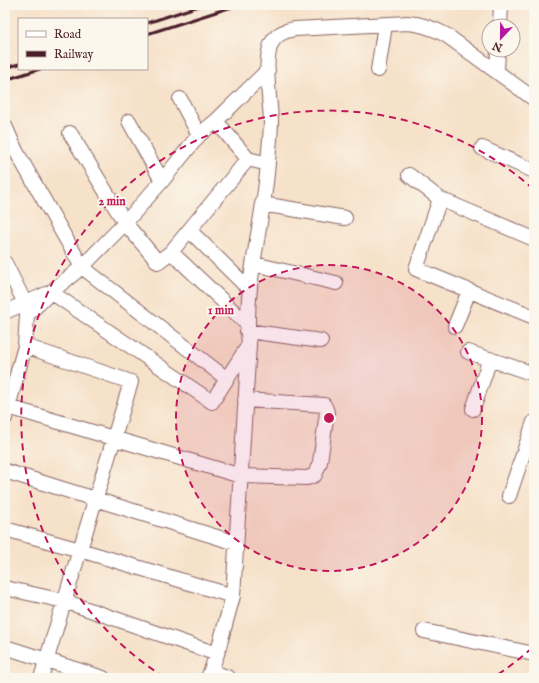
<svg xmlns="http://www.w3.org/2000/svg" width="539" height="683" font-family="'IM FELL English',serif">
	<style>
		.lines { fill: none; stroke-linecap: round; stroke-linejoin: round }
		.minor-casing { stroke: #866362; stroke-width: 16 }
		.minor { stroke: #fff; stroke-width: 14 }
		.rail { stroke: #4a1f2b; stroke-width: 3 }
		.ring { fill: none; stroke: #c2185b; stroke-width: 2; stroke-dasharray: 7 5 }
		.centre { fill: #c2185b; stroke: #fbf7ec; stroke-width: 2 }
		.ring-label { font-size: 12px; text-anchor: middle; font-weight: bold; fill: #c2185b; stroke: #fbf7ec; stroke-width: 4; stroke-linejoin: round; paint-order: stroke }
	</style>
	<rect width="100%" height="100%" fill="#fbf7ec"/>
	<filter id="ink" filterUnits="userSpaceOnUse"><feTurbulence type="fractalNoise" baseFrequency=".025" numOctaves="2"/><feDisplacementMap in="SourceGraphic" scale="8" xChannelSelector="R" yChannelSelector="G"/><feConvolveMatrix kernelMatrix="1 2 1 2 8 2 1 2 1" color-interpolation-filters="sRGB"/></filter>
	<filter id="wash" filterUnits="userSpaceOnUse"><feTurbulence type="fractalNoise" baseFrequency=".012" numOctaves="4" result="noise"/><feDisplacementMap in="SourceGraphic" scale="16" xChannelSelector="R" yChannelSelector="G"/><feGaussianBlur stdDeviation="0.9" result="paint"/><feColorMatrix in="noise" values="0 0 0 0 0 0 0 0 0 0 0 0 0 0 0 0 0 1.4 0 .05"/><feComposite in="paint" operator="in"/></filter>
	<g filter="url(#wash)">
		<rect width="100%" height="100%" fill="#f6e1c9"/>
	</g>
	<g filter="url(#ink)">
		<g class="lines">
			<defs>
				<path id="minor" d="M500,26L501,5
					M378,70L385,25
					M497,71L498,50
					M180,99L199,135
					M129,121L162,181
					M216,121L248,159L268,164
					M5,126L16,151L82,267L227,379
					M70,133L125,223L158,262L171,252L248,159
					M482,148L534,171
					M409,175L440,199
					M262,204L345,218
					M189,230L250,290
					M534,239L440,199L416,269L534,317
					M171,252L247,324
					M5,263L25,303
					M254,264L336,283
					M5,312L51,292L82,267L125,223L162,181L199,135L216,121L268,70
					M455,326L469,291
					M247,331L321,341
					M25,346L131,382L41,678
					M468,352L534,374
					M5,406L241,476L307,478L315,475L320,462L327,412L326,409L324,405L245,400
					M473,409L490,359
					M5,418L25,346L27,315L51,292L212,402L248,346
					M5,471L236,543
					M509,496L534,422
					M5,529L80,550L233,596
					M5,588L64,601L217,654
					M424,631L534,654
					M5,647L103,678
					M211,671L229,678
					M208,678L217,654L233,596L249,345C243,284 264,223 268,162C269,148 271,134 271,120C270,98 264,69 270,47C274,35 283,31 295,29L408,23C422,24 433,28 446,35L534,99"/>
			</defs>
			<!-- minor casing -->
			<use href="#minor" class="minor-casing"/>
			<!-- minor -->
			<use href="#minor" class="minor"/>
			<!-- rail -->
			<path class="rail" d="M147,23L202,5
				M147,34L238,5
				M5,68L19,64
				M5,80L40,69"/>
		</g>
	</g>
	<!-- distance rings -->
	<circle cx="329" cy="418" r="153" fill="#c2185b" fill-opacity=".12"/>
	<g class="ring">
		<circle cx="329" cy="418" r="153"/>
		<path d="M532 648A307 307 0 0 1 494 677M164 677A307 307 0 1 1 532 188"/>
	</g>
	<circle cx="329" cy="418" r="6" class="centre"/>
	<g class="ring-label">
		<text x="112" y="205">2 min</text>
		<text x="221" y="314">1 min</text>
	</g>
	<!-- margin -->
	<rect width="539" height="683" fill="none" stroke="#fbf7ec" stroke-width="20"/>
	<!-- legend -->
	<rect x="18" y="18" width="130" height="52" fill="#fbf7ec" stroke="#b4a19f"/>
	<rect x="26" y="31" width="20" height="6" fill="#ffffff" stroke="#b4a19f"/>
	<text x="54" y="38" font-size="12" fill="#4a1f2b">Road</text>
	<rect x="26" y="51" width="20" height="6" fill="#4a1f2b" stroke="#b4a19f"/>
	<text x="54" y="58" font-size="12" fill="#4a1f2b">Railway</text>
	<!-- north arrow -->
	<g transform="translate(501 38) rotate(202)"><circle r="19" fill="#fbf7ec" stroke="#b4a19f"/>
	<path d="M0-3L7 15L0 10L-7 15Z" fill="#b5179e"/>
	<text y="-6" font-size="11" font-weight="bold" text-anchor="middle" fill="#4a1f2b">N</text>
	</g>
</svg>
